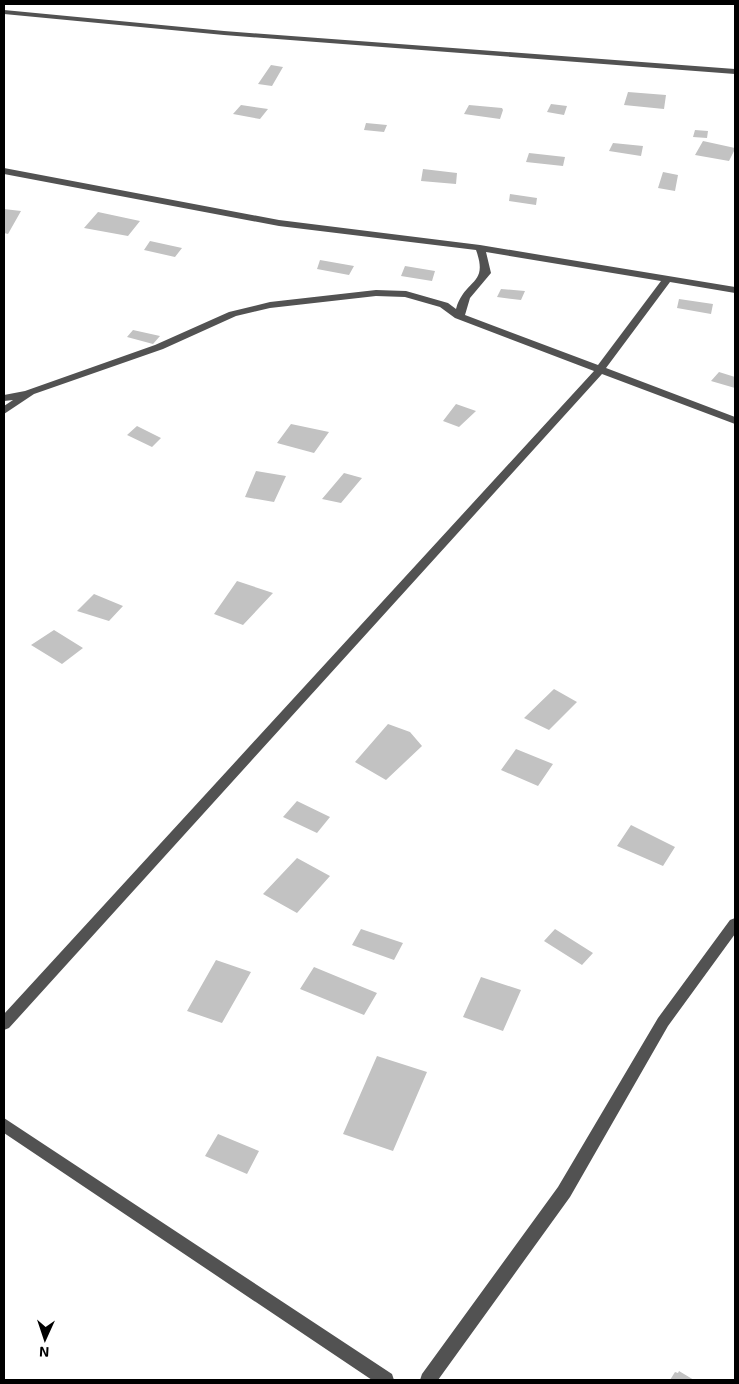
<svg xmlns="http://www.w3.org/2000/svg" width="739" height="1384" font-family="'Exo 2',sans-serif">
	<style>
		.building { fill: #c2c2c2 }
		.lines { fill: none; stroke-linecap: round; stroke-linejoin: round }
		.minor { fill: #525252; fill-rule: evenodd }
	</style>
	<rect width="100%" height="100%" fill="#fff"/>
	<!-- building -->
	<path class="building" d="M271,65L283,67L272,86L258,84Z
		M628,92L666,95L664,109L624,105Z
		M551,104L567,106L564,115L547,112Z
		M241,105L268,109L260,119L233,114Z
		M469,105L502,108L503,110L500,119L464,114Z
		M366,123L387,125L384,132L364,130Z
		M695,130L708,131L707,138L693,137Z
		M703,141L735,148V149L729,161L695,155Z
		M613,143L643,146L641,156L609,151Z
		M529,153L565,157L563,166L526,162Z
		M423,169L457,173L456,184L421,181Z
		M663,172L678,175L675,191L658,188Z
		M510,194L537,198L536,205L509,201Z
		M4,209L21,211L8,234L4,233Z
		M98,212L140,221L128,236L84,228Z
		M150,241L182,248L175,257L144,250Z
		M320,260L354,266L349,275L317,269Z
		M405,266L435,271L432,281L401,276Z
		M501,289L525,291L521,300L497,297Z
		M679,299L713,304L711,314L677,308Z
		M133,330L160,336L153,344L127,337Z
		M719,372L735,377V388L711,381Z
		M456,404L476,411L459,427L443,421Z
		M291,424L329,432L314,453L277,443Z
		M137,426L161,438L152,447L127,435Z
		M256,471L286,476L274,502L245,497Z
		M344,473L362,478L341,503L322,499Z
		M237,581L273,593L243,625L214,614Z
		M94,594L123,606L109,621L77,611Z
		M54,630L83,648L62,664L31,645Z
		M554,689L577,702L549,730L524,718Z
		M388,724L410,732L422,746L386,780L355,762Z
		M516,749L553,764L538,786L501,770Z
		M297,801L330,817L317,833L283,817Z
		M631,825L675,847L663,866L617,846Z
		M297,858L330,876L297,913L263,894Z
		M361,929L403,943L394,960L352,945Z
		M555,929L593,953L582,965L544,941Z
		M216,960L251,972L222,1023L187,1011Z
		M314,967L377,993L364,1015L300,989Z
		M481,977L521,990L503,1031L463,1017Z
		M377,1056L427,1072L393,1151L343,1134Z
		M218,1134L259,1151L247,1174L205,1156Z
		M679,1371L694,1380H670L675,1372L678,1373Z"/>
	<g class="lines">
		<!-- minor -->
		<path class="minor" d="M4,10L224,31L735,69V74L224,35L4,14Z
			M4,168L279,220L480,245L735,287V293L670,282L606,368L735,417V424L602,374L9,1028L4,1030V1014L594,371L455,318L440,307L405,297L376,296L270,308L236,316L163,349L34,394L4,414V406L13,400L4,401V395L25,391L155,345L229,312L270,302L376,290L406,291L448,303L456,309C465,278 489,286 476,250L279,226L4,174ZM486,252L661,281L598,365L465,315L470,298L491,273Z
			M735,918V934L668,1026L570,1197L438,1380H420L422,1374L558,1187L658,1018L730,920Z
			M4,1118L392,1374L394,1380H372L4,1133Z"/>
	</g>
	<!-- border -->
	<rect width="739" height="1384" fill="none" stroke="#000000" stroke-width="10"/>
	<!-- north arrow -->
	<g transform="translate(45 1339) rotate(183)" stroke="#ffffff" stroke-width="4" paint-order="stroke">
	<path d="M0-4L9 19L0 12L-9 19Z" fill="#000000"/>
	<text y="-8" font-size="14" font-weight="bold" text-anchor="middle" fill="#000000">N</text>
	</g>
</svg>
